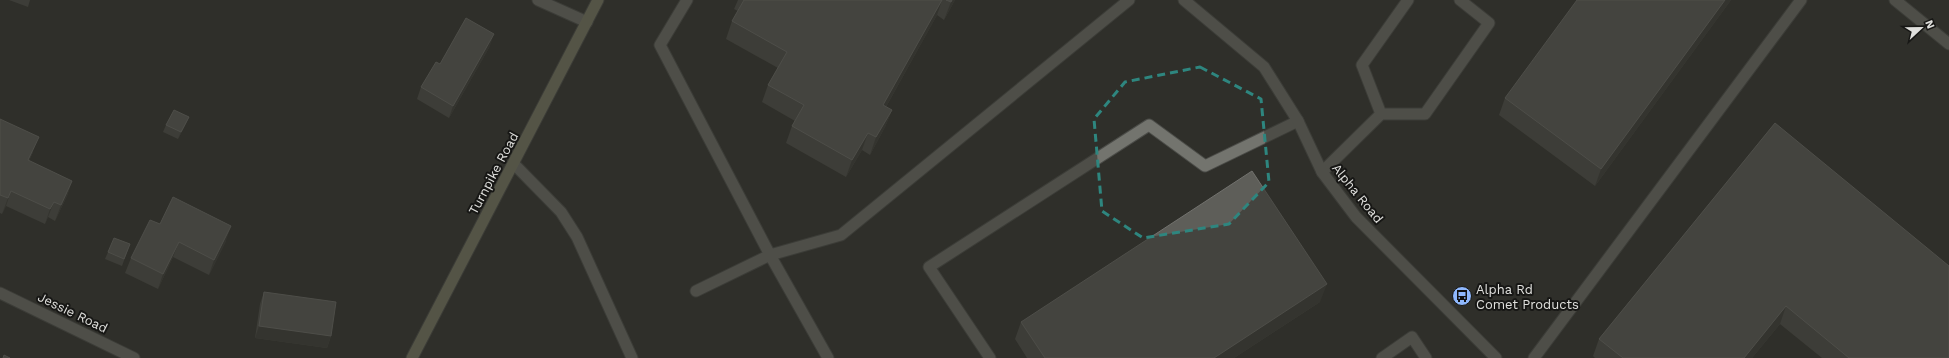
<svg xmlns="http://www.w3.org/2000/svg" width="1949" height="358" font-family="'Work Sans',sans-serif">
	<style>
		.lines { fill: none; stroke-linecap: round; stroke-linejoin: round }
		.service-casing { stroke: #4b4c48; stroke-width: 13 }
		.minor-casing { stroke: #4b4c48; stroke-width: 13 }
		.secondary-casing { stroke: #4b4c48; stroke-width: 13 }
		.service { stroke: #73746e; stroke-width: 11 }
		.minor { stroke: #73746e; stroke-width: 11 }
		.secondary { stroke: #818269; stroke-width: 11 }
		.wall { fill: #4e4e49 }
		.shaded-wall { fill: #3b3b36 }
		.building { fill: #5e5e59; stroke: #72726e }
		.marked { fill: none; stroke: #2e867f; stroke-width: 3; stroke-dasharray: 8 5; stroke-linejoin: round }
		.labels { text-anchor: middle; stroke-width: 4; stroke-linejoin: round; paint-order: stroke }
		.street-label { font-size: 13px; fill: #e0e0dd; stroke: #171715 }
		.poi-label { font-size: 13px; fill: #e0e0dd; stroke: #171715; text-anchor: start }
	</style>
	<rect width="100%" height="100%" fill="#2f2f2a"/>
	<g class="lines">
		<defs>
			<path id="service" d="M687,0L660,45L770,255L828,358
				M1895,0L1949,44
				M1381,114L1362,65L1408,0
				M1322,172L1381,114H1425L1489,23L1460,0
				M696,291L770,255L841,235L1129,0
				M990,358L929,267L1149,125L1205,166L1298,121
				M1382,358L1412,337L1426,358
				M1534,358L1801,0"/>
			<path id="minor" d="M538,0L587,22
				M1184,0L1264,67L1298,121L1322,172L1356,217L1496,358
				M514,164L561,212L577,237L632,358
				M0,293L134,358"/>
			<path id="secondary" d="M412,358L598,0"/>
		</defs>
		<!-- service casing -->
		<use href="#service" class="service-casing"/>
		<!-- minor casing -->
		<use href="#minor" class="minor-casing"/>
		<!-- secondary casing -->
		<use href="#secondary" class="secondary-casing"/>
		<!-- service -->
		<use href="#service" class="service"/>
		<!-- minor -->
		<use href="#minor" class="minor"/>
		<!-- secondary -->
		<use href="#secondary" class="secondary"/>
	</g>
	<!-- wall -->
	<path class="wall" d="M9,0H30L28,7Z
		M738,0H955L944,20L937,15L886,107L892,110L885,127L870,155L862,150L846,177L786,143L792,126L795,121L762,102L768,85L778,68L726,39L732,21L738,11L734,9Z
		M1731,0L1595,186L1499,115L1505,98Z
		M490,46L449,118L417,99L421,87L440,64Z
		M189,117L186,124L178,139L163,132L166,125Z
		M0,119L33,152L29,161L72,181L67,196L55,221L48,217L45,224L6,206L2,214L0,213Z
		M1775,123L1949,358H1822L1780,324L1752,358H1595L1593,356L1599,339Z
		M160,224L226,241L209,275L173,257L158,289L125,273L131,258Z
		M130,244L122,266L105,259L108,252Z
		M264,292L331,336L327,348L255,338L260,304Z
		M1320,302L1234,358H1027L1015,339L1021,322Z"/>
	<!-- shaded-wall -->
	<path class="shaded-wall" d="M942,0L937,15L877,123L883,105Z
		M952,0H955L944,20L951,2Z
		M1725,0H1731L1595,186L1601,169Z
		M494,34L490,46L449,118L453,106Z
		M892,110L885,127L870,155L876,137Z
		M189,117L186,124L178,139L181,132Z
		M868,133L862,150L846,177L852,160Z
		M39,137L33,152L22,176L28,160Z
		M72,181L67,196L55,221L61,205Z
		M11,191L6,206L2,214L8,198Z
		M54,202L48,217L45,224L50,209Z
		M231,226L226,241L209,275L214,260Z
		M179,242L173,257L158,289L163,274Z
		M1327,284L1320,302L1234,358H1214Z
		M1786,306L1780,324L1752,358H1744Z
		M259,326L331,336L327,348L255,338Z"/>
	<!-- building -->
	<path class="building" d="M744,0H942L883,105L892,110L876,137L868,133L852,160L792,126L804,105L768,85L787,52L732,21Z
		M946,0H952L951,2Z
		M1577,0H1725L1601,169L1505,98Z
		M466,18L494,34L453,106L421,87L436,62L440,64Z
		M174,110L189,117L181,132L166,125Z
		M0,119L39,137L28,160L72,181L61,205L54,202L50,209L11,191L8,198L0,195Z
		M1775,123L1949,266V358H1849L1786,306L1744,358H1623L1599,339Z
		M1252,171L1327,284L1214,358H1045L1021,322Z
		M173,197L231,226L214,260L179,242L163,274L131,258L150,220L160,224Z
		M114,238L130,244L124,259L108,252Z
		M264,292L336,302L331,336L259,326Z
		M4,355L10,358H3Z"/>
	<!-- marked area -->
	<path d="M0 0H1949V358H0ZM1200,67L1261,99L1269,182L1229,224L1143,238L1102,211L1094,119L1125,82Z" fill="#2f2f2a" fill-opacity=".55" fill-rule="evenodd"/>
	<path class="marked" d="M1200,67L1261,99L1269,182L1229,224L1143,238L1102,211L1094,119L1125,82Z"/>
	<!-- icons -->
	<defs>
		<symbol id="bus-disc" viewBox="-11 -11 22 22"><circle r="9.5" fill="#8fb8fd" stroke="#171715"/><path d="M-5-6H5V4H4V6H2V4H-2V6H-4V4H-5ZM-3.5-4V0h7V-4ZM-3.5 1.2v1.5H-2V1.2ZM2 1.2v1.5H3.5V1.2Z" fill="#111"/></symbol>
	</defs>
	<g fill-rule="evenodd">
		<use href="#bus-disc" x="1451" y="285" width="22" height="22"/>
	</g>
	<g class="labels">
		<!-- street labels -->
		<g class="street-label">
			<text transform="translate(493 173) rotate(-62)" y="5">Turnpike Road</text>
			<text transform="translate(1358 193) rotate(51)" y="5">Alpha Road</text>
			<text transform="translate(73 312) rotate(26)" y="5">Jessie Road</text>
		</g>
		<!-- poi labels -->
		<g class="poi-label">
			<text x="1476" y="294">Alpha Rd<tspan x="1476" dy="15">Comet Products</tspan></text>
		</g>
	</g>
	<!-- north arrow -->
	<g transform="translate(1921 28) rotate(68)" stroke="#171715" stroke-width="3" paint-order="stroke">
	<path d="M0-3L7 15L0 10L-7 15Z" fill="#e0e0dd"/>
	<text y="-6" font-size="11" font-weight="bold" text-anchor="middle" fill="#e0e0dd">N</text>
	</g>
</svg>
